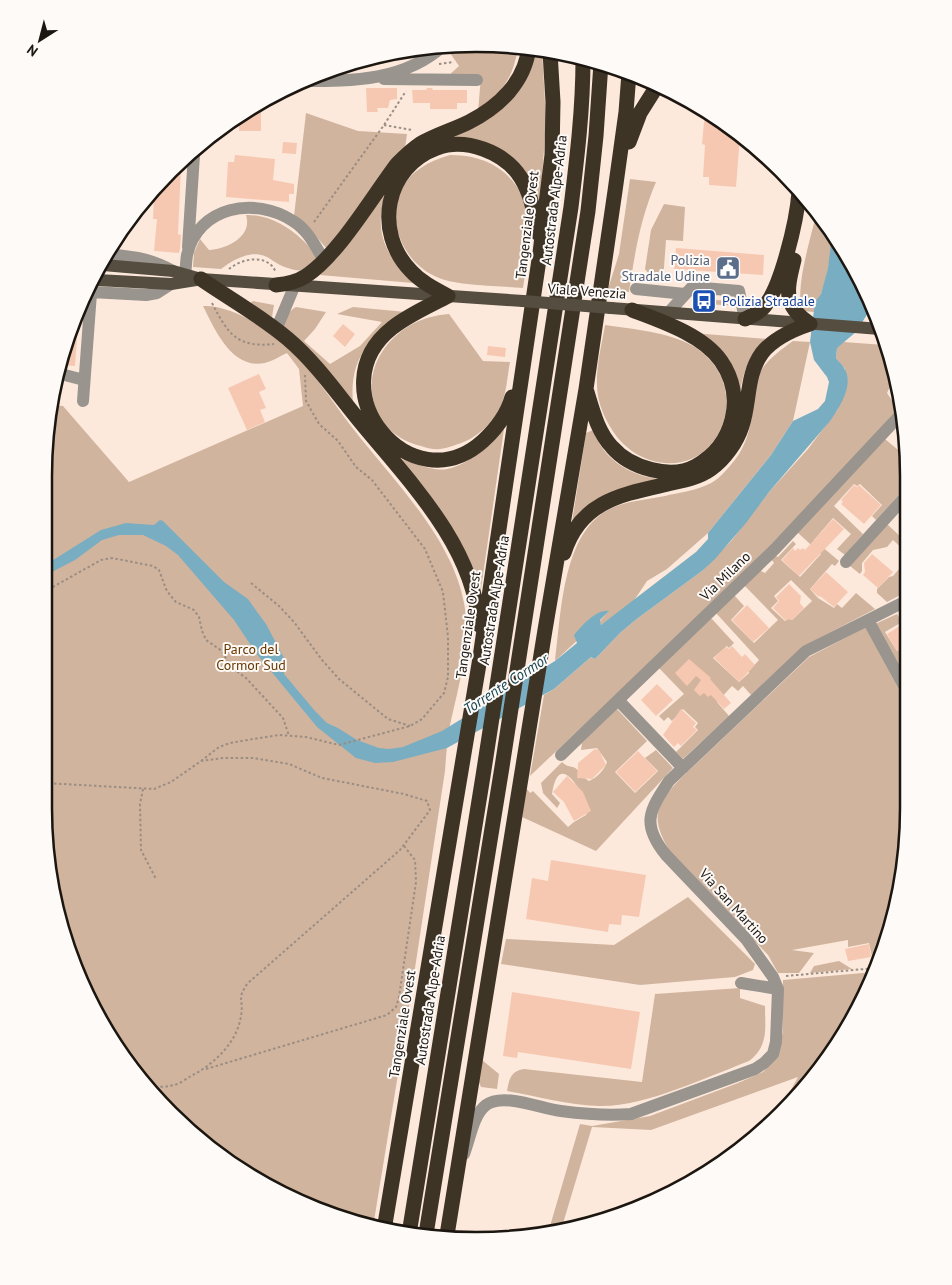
<svg xmlns="http://www.w3.org/2000/svg" width="952" height="1285" font-family="'PT Sans',sans-serif">
	<style>
		.green { fill: #d1b49e; fill-rule: evenodd }
		.water { fill: #79adc1 }
		.building { fill: #f7c8b1 }
		.lines { fill: none; stroke-linecap: round; stroke-linejoin: round }
		.path { stroke: #9a8d83; stroke-width: 2; stroke-dasharray: 2.5 2.5; stroke-linecap: butt }
		.minor { stroke: #99948d; stroke-width: 12 }
		.major { stroke: #554d40; stroke-width: 12 }
		.highway { stroke: #3e3426; stroke-width: 15 }
		.major-bridge { stroke: #554d40; stroke-width: 12 }
		.labels { text-anchor: middle; stroke-width: 4; stroke-linejoin: round; paint-order: stroke }
		.street-label { font-size: 14px; fill: #1c1611; stroke: #fdfaf7 }
		.service-label { font-size: 14px; fill: #4e5e75; stroke: #fdfaf7; text-anchor: end }
		.transit-label { font-size: 14px; fill: #164399; stroke: #fdfaf7; text-anchor: start }
		.park-label { font-size: 14px; fill: #683701; stroke: #fdfaf7 }
		.water-label { font-size: 15px; font-style: italic; fill: #174453; stroke: #fdfaf7 }
		.rim { fill: none; stroke: #1c1611; stroke-width: 2.5 }
	</style>
	<rect width="100%" height="100%" fill="#fce9dc"/>
	<!-- green -->
	<path class="green" d="M458,45L518,47C513,79 502,92 478,112L481,76L447,77L459,66L450,53Z
		M537,48L542,50L546,120L540,208L519,166L440,141L528,75Z
		M413,50C386,66 358,71 327,72L364,59Z
		M306,113L358,131L407,134L405,148L327,249L308,227L294,216Z
		M450,155C501,154 534,190 530,242C529,257 525,273 523,288C501,286 459,286 439,278C407,266 386,226 400,193C408,172 429,161 450,155Z
		M630,179L656,182C640,220 635,252 629,292L608,289L619,254Z
		M387,188C373,232 383,251 413,283L320,275Z
		M664,204L685,207L683,241L666,240L663,281L651,277L645,269L651,230Z
		M817,211C822,217 830,228 832,235C834,246 825,284 821,294C817,301 815,304 814,312L802,311C795,286 811,238 817,211Z
		M246,215C275,214 303,236 318,258C313,262 308,268 302,270C299,271 294,270 291,269C282,267 275,262 267,257C251,249 233,260 221,269L193,267L194,253L200,239L209,250C226,249 253,237 246,215Z
		M859,282L875,310L877,317L868,313Z
		M699,299L732,301L738,306L692,303Z
		M253,301L274,305L272,317L252,306L250,303Z
		M203,306C233,305 268,329 290,349C314,372 331,400 351,426C391,478 452,537 464,603C472,645 457,691 449,730C447,744 446,757 445,771L410,1001L373,1227L285,1197L191,1134L116,1049L59,921L44,809L45,448L52,405L63,406L129,482L303,406L299,369L287,353C280,356 273,361 265,363C232,370 215,330 203,306Z
		M296,307L326,312L315,329L304,341L330,364L360,346L382,322L337,314L353,307L406,312C371,337 349,356 353,403L284,328C284,320 289,310 296,307Z
		M449,314L483,361L510,362C507,377 507,393 500,407C493,422 481,434 466,441C458,444 449,448 440,449C434,450 427,448 421,446C374,435 356,383 387,345C404,325 424,316 449,314Z
		M605,325C632,329 669,332 693,346C760,387 717,485 647,459C636,455 624,446 617,437C606,422 597,404 597,385C596,366 602,343 605,325Z
		M693,333L767,339C747,362 745,366 739,396Z
		M793,341L810,342L793,421L771,455L708,533L667,569L647,581L633,602L601,625L600,621L609,611L555,661C561,616 562,537 606,511C623,501 646,500 665,496C677,493 698,490 709,484C716,481 724,473 729,467C746,449 751,428 753,405C753,398 753,388 755,382C762,363 778,352 793,341Z
		M844,342L884,345L894,378L887,393L893,402L901,405L902,409L759,559L530,776L544,695L554,689L591,657L595,659L621,632L638,618L702,571L732,540L769,492L808,449L838,409L845,369L836,358L837,347Z
		M504,429L481,589L465,552L398,458C411,462 434,472 447,469C471,464 487,445 504,429Z
		M593,430C603,459 629,475 658,479L572,522L586,433Z
		M885,439L903,454L899,459L905,464V488L876,520L872,516L882,505L860,484L857,486L854,484L834,506L863,534L845,555L837,549L851,534L833,518L814,540L839,561L835,566L832,564L810,589L818,598L834,608L837,604L842,608L856,593L875,609L804,646L751,695L743,686L738,691L732,686L717,702L729,716L683,759L676,752L698,730L695,727L698,723L683,709L672,721L668,717L664,721L659,716L684,694L659,668L710,619H712L734,643L729,648L727,646L713,658L739,682L749,673V671L759,660L716,613L734,595L744,606L731,620L754,643L778,620L744,585L759,570L765,573L774,563L771,559L776,556L778,557L793,541L796,544L781,560L800,577L821,554L797,532ZM791,580L812,601L792,620L789,618L785,621L771,608L778,601L774,596Z
		M887,524L905,541V551L893,540L887,547L873,550L862,563V571L860,574L850,566Z
		M905,562L906,592L887,602L877,593V589L889,577L893,576Z
		M897,614L902,622L885,632L897,651L906,646V681L875,624Z
		M866,627L906,703L907,838L885,948L872,957L869,943L848,947V940L792,950L814,953L799,973H778L768,955L672,855C651,820 652,808 681,778L809,657Z
		M617,709L647,741L615,772L635,793L658,771L645,758L656,750L673,768L596,851L522,817L526,788L530,793L533,791L568,827L574,822L586,815L589,808C581,791 559,749 552,794L560,803L557,808L543,793L541,783L562,762C566,766 568,766 573,767C579,769 583,778 589,781C597,778 605,769 607,762L597,748L581,750L582,743Z
		M688,897L755,964L753,970L735,977L640,985L501,964L506,939L614,945Z
		M839,961L852,969L810,973L814,966Z
		M874,972L850,1025L801,1094L776,1117L798,1077L651,1130L592,1127L561,1230L548,1233L580,1124L592,1126L650,1116L738,1083L763,1072L776,1058L783,1032V980Z
		M740,988V998L765,1006C765,1029 769,1045 749,1061C707,1077 642,1108 598,1106C568,1105 537,1096 507,1091C509,1079 511,1071 524,1069L642,1082L655,994Z
		M482,1060L499,1074L497,1089L481,1087L478,1080Z"/>
	<!-- water -->
	<path class="water" d="M832,235L859,282L868,313L856,332L837,348L836,358C839,362 842,364 844,368C855,384 839,408 830,421L769,492L746,523L715,559L702,571L638,618L621,632L595,659L591,657L554,689L447,748L393,762L375,763L356,758L317,727L256,653L234,620L178,555L166,546L143,535H119L102,540L75,560L44,576V566L50,562L101,530L126,523L154,525L160,520L163,521L224,582L248,599L255,609L266,624L284,658V674L315,711L327,723L338,728L357,740L379,748L389,749L403,747L442,731L555,661L577,643L574,635C582,626 596,609 609,611L600,620L601,625L696,552L708,539V533L771,455L793,421L818,409L825,401L829,382L827,377L814,360L810,342L815,302L821,294L828,268Z"/>
	<!-- building -->
	<path class="building" d="M366,88H397V99L390,100L388,108H377L378,112H367Z
		M427,88H432L433,90H467V103H457V109H430V103H413L412,90H426Z
		M261,103V131H239V117Z
		M705,111L740,136L736,187L709,185V177H703L705,145L702,144Z
		M283,142L297,143L296,154L282,153Z
		M235,155L275,159L273,180L294,184V194H289V202L226,197L228,162H234Z
		M181,167L178,234L181,235L180,249L179,253L154,251L157,219H153L154,196Z
		M676,248L764,255L763,275L674,269Z
		M77,323L78,324L75,366L58,365Z
		M343,324L355,334L345,347L333,336Z
		M488,346L506,348L505,357L487,355Z
		M259,374L266,389L259,392L266,408L260,410L265,422L247,430L228,388Z
		M854,485L857,487L859,485L881,505L864,524L841,504L843,502L841,500Z
		M833,519L844,529L799,576L782,560L793,548L795,551L798,548L800,550L803,548L805,550Z
		M872,554L893,572L878,588L863,575L865,572L864,563Z
		M826,572L848,592L834,607L820,596L819,597L810,589Z
		M789,584L801,596L800,603L804,608L793,619L785,620L773,608L779,601L776,597Z
		M747,605L769,628L753,642L732,620Z
		M906,622V645L897,651L887,634Z
		M732,646L742,657L745,654L755,665L739,682L714,658L722,650L727,647L729,649Z
		M689,659L711,678L710,679L731,703L724,709L711,695L708,697L704,693L700,696L694,690L701,680L696,676L687,686L675,673Z
		M657,684L673,700L656,716L641,700Z
		M681,709L696,723L693,727L697,730L681,746L678,743L674,747L663,735Z
		M595,749L599,750L606,765L592,779L577,778L578,763Z
		M638,751L657,771L635,792L616,772Z
		M567,776L583,792L591,811L574,821L564,802L553,792Z
		M551,860L646,875L639,917L622,915L621,925L609,924L608,932L526,919L532,878L548,881Z
		M869,944L871,957L848,961L845,949Z
		M512,992L640,1012L631,1069L518,1052L517,1058L503,1056Z"/>
	<g class="lines">
		<!-- path -->
		<path class="path" d="M439,64L454,62
			M384,125L412,130
			M314,222L384,125L406,91
			M229,269C242,258 269,253 276,273
			M212,303C228,334 237,348 274,344
			M251,583L279,606L294,622L322,660L339,679L388,719L410,726
			M44,592L101,560L112,558L153,566L159,570L166,589L170,595L176,602L194,610L199,617L202,631L206,640L222,651L230,666L246,678L283,718L289,736
			M201,761L219,747L230,743L253,739L279,735L306,737L339,745L410,726L422,719L444,693L448,677V637L443,592L425,549L372,480L356,467L338,441L319,424L306,401L305,375
			M44,783L154,789L171,782L201,761L223,758H253L289,764L322,778L404,794L427,801L430,810L400,850L248,983C236,999 244,999 241,1016C237,1043 214,1064 191,1076C186,1079 179,1084 174,1085C166,1087 158,1087 150,1087
			M143,789L140,804L141,850L156,879
			M786,976L876,968
			M206,1069L387,1015L396,1007L399,997L416,882L415,860L404,846"/>
		<!-- minor -->
		<path class="minor" d="M384,79L477,80
			M303,81C353,81 405,81 444,45
			M188,247L194,155
			M108,254C135,257 149,258 173,271
			M185,275C186,268 186,261 187,255C198,206 255,196 293,221C308,230 315,246 324,260
			M636,289L685,294
			M91,292L146,295L157,293L171,284
			M668,313L692,287L739,291L745,319
			M276,330L294,287
			M57,373L84,380
			M83,401L91,293
			M846,562L905,497
			M868,620L906,690
			M618,700L683,768
			M561,755L775,549L903,412
			M741,983L778,989
			M464,1154C470,1139 473,1115 486,1105C503,1092 542,1109 561,1111C584,1114 608,1116 631,1114L755,1069L764,1063L773,1054L776,1042L778,989L773,977L746,939L666,855C641,824 649,811 669,781L806,651L906,601"/>
		<!-- major -->
		<path class="major" d="M103,265L173,271L201,279L523,301
			M97,280L171,284L196,280
			M611,308L880,329"/>
		<!-- highway -->
		<path class="highway" d="M629,142L640,113L657,86
			M794,260C787,289 782,305 810,324
			M201,279C230,299 261,316 288,339C315,362 336,392 358,419C406,478 474,545 479,625
			M276,285C287,284 297,282 306,276C339,254 372,197 397,164C404,157 411,150 420,144C435,135 453,130 469,122C499,107 525,82 529,47
			M448,296C429,306 408,315 392,328C315,389 411,506 483,441C497,428 507,415 512,397
			M448,296C435,289 421,282 411,271C373,232 385,167 437,148C465,137 505,152 521,178C531,194 535,214 537,233
			M745,319C751,316 757,314 762,309C781,291 797,219 799,192
			M587,392C593,412 598,432 612,447C630,468 671,480 696,466C734,445 746,397 721,361C703,335 661,321 632,310
			M564,553C581,499 625,494 672,483C686,480 700,477 711,469C725,459 737,442 742,426C750,402 746,375 762,353C774,338 792,330 810,324
			M384,1230L479,664L540,253L552,155L553,102L550,52
			M409,1234L483,776L571,207C577,158 583,109 583,59
			M426,1234L502,767L588,211L596,136L601,63
			M447,1235L545,630L586,389L615,191L626,112L629,73"/>
		<!-- major-bridge -->
		<path class="major-bridge" d="M523,301L611,308"/>
	</g>
	<!-- icons -->
	<defs>
		<symbol id="civic-square" viewBox="-11 -11 22 22"><rect x="-9" y="-9" width="18" height="18" rx="4" fill="#5c6f8a" stroke="#fdfaf7"/><path d="M-.6-6.5H3V-4.5H.6V-3L4-1V1h2V6H-6V1h2V-1L-.6-3ZM-1.2 2.5V6h2.4V2.5Z" fill="#fff"/></symbol>
		<symbol id="bus-square" viewBox="-11 -11 22 22"><rect x="-9" y="-9" width="18" height="18" rx="4" fill="#1a4fb4" stroke="#fdfaf7"/><path d="M-5-6H5V4H4V6H2V4H-2V6H-4V4H-5ZM-3.5-4V0h7V-4ZM-3.5 1.2v1.5H-2V1.2ZM2 1.2v1.5H3.5V1.2Z" fill="#fff"/></symbol>
	</defs>
	<g fill-rule="evenodd">
		<use href="#civic-square" x="714" y="254" width="28" height="28"/>
		<use href="#bus-square" x="690" y="287" width="28" height="28"/>
	</g>
	<g class="labels">
		<!-- street labels -->
		<g class="street-label">
			<text transform="translate(554 200) rotate(-83)" y="5">Autostrada Alpe-Adria</text>
			<text transform="translate(527 225) rotate(-83)" y="5">Tangenziale Ovest</text>
			<text transform="translate(587 291) rotate(4)" y="5">Viale Venezia</text>
			<text transform="translate(725 576) rotate(-44)" y="5">Via Milano</text>
			<text transform="translate(494 600) rotate(-81)" y="5">Autostrada Alpe-Adria</text>
			<text transform="translate(468 625) rotate(-82)" y="5">Tangenziale Ovest</text>
			<text transform="translate(734 906) rotate(48)" y="5">Via San Martino</text>
			<text transform="translate(430 1000) rotate(-81)" y="5">Autostrada Alpe-Adria</text>
			<text transform="translate(402 1024) rotate(-81)" y="5">Tangenziale Ovest</text>
		</g>
		<!-- service labels -->
		<g class="service-label">
			<text x="710" y="265">Polizia<tspan x="710" dy="16">Stradale Udine</tspan></text>
		</g>
		<!-- transit labels -->
		<g class="transit-label">
			<text x="722" y="306">Polizia Stradale</text>
		</g>
		<!-- park labels -->
		<g class="park-label">
			<text x="251" y="654">Parco del<tspan x="251" dy="16">Cormor Sud</tspan></text>
		</g>
		<!-- water labels -->
		<g class="water-label">
			<text transform="translate(506 684) rotate(-33)" y="5">Torrente Cormor</text>
		</g>
	</g>
	<!-- crop -->
	<path d="M0 0H952V1285H0ZM476 52H476A424 424 0 0 1 900 476V808A424 424 0 0 1 476 1232H476A424 424 0 0 1 52 808V476A424 424 0 0 1 476 52Z" fill="#fdfaf7" fill-rule="evenodd"/>
	<path class="rim" d="M476 52H476A424 424 0 0 1 900 476V808A424 424 0 0 1 476 1232H476A424 424 0 0 1 52 808V476A424 424 0 0 1 476 52Z"/>
	<!-- north arrow -->
	<g transform="translate(40 40) rotate(216)" stroke="#fdfaf7" stroke-width="4" paint-order="stroke">
	<path d="M0-4L9 19L0 12L-9 19Z" fill="#1c1611"/>
	<text y="-8" font-size="14" font-weight="bold" text-anchor="middle" fill="#1c1611">N</text>
	</g>
</svg>
